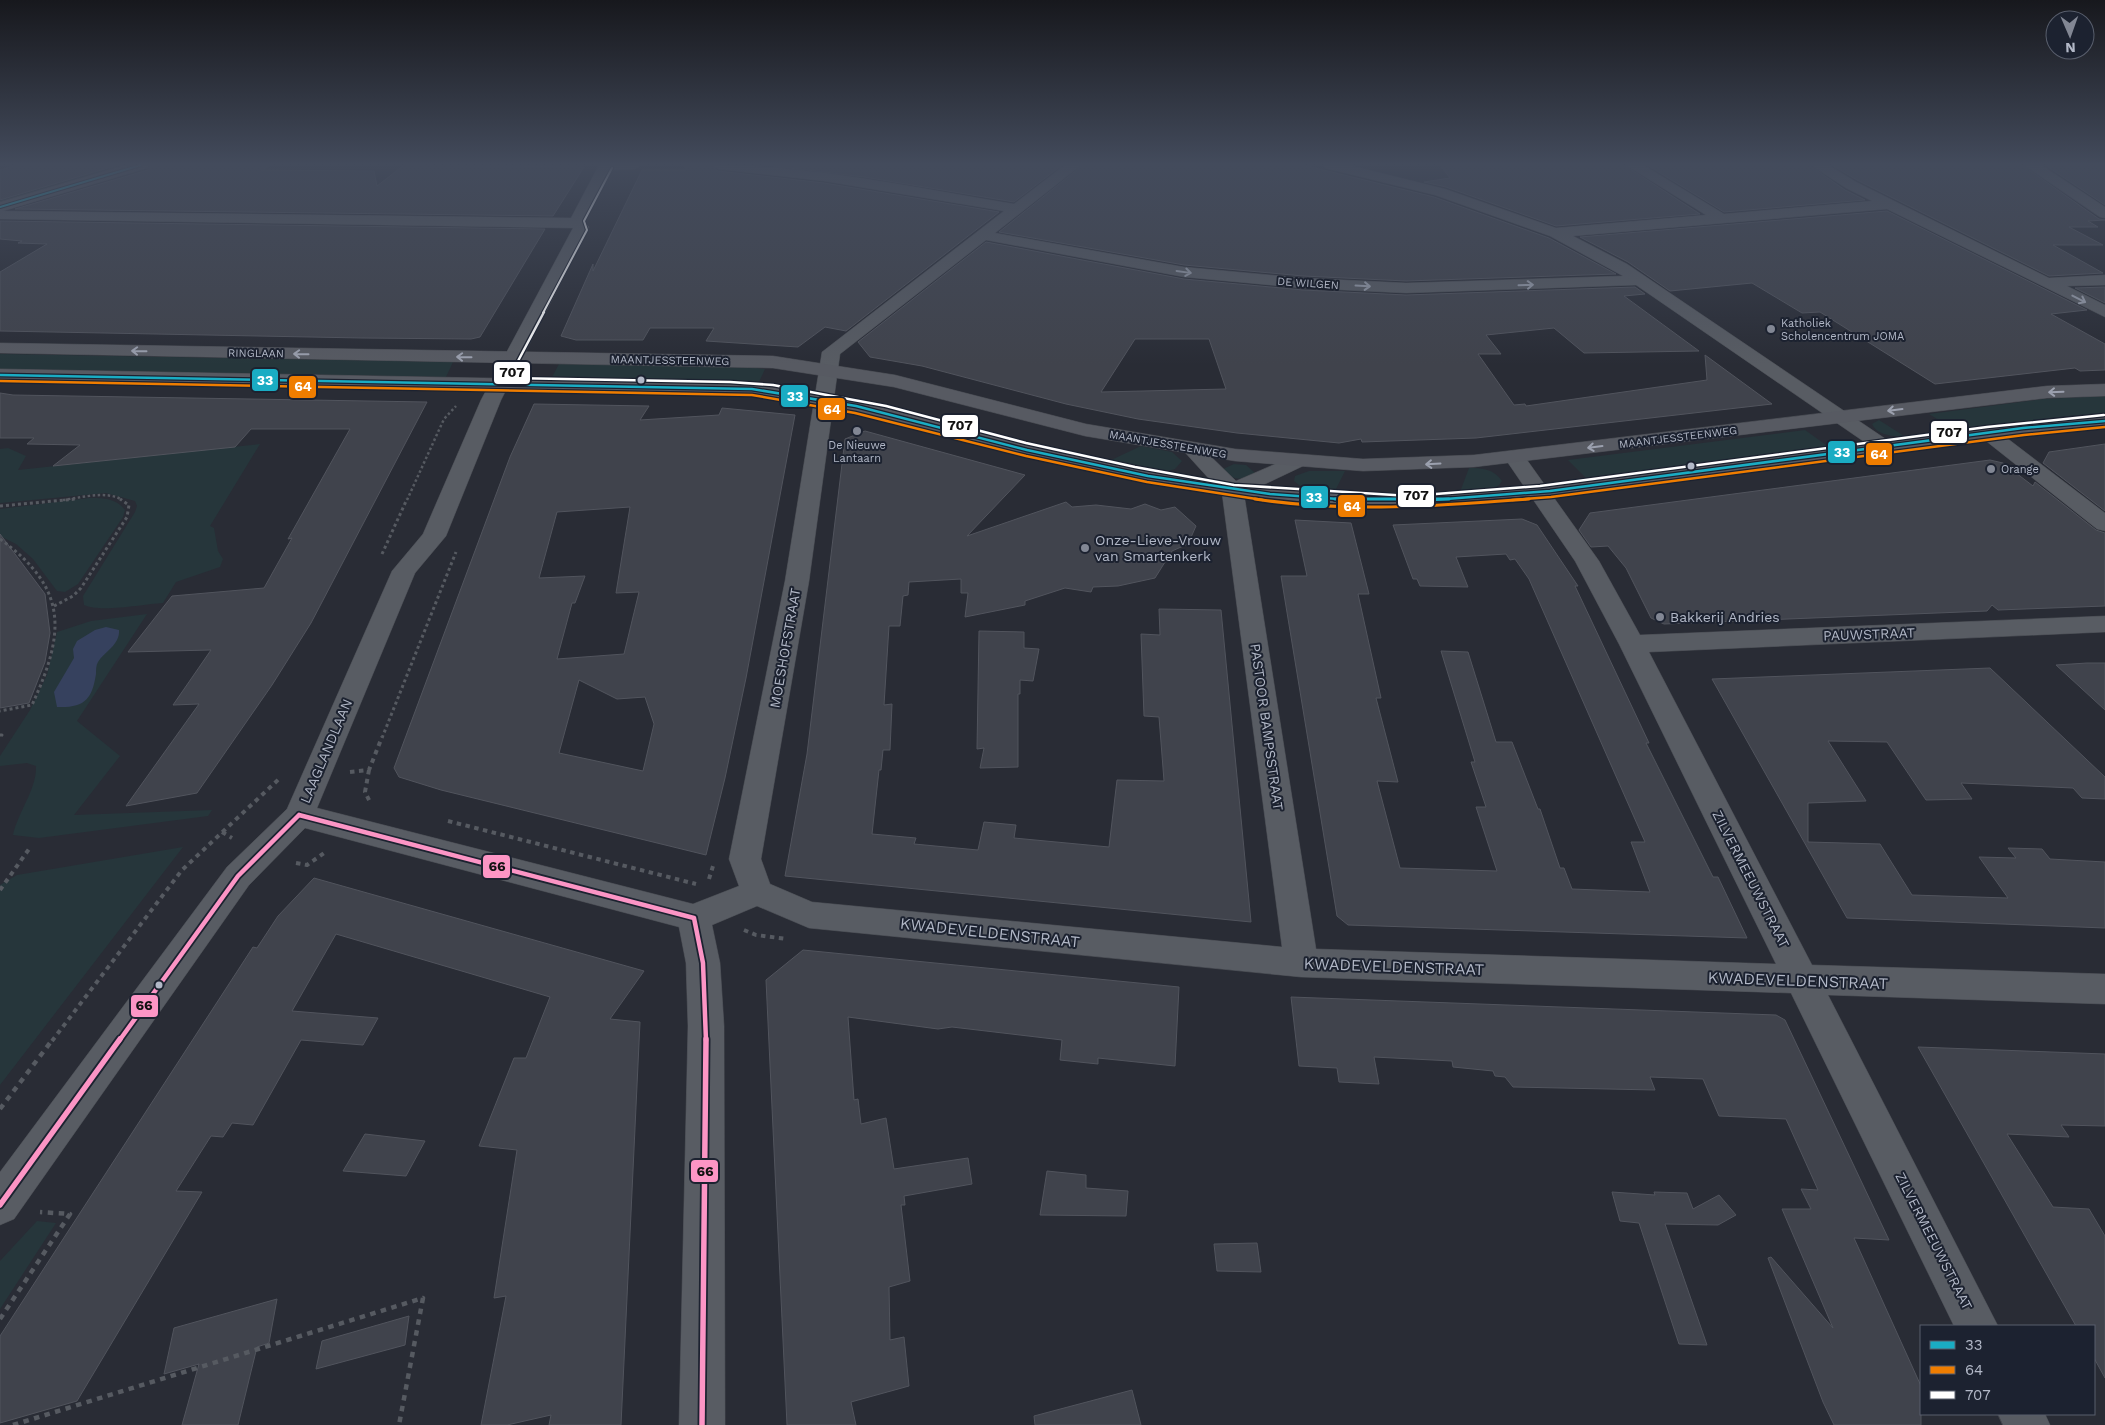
<svg xmlns="http://www.w3.org/2000/svg" width="2105" height="1425" font-family="'Work Sans',sans-serif">
	<style>
		.green { fill: #26363b }
		.water { fill: #36415e }
		.building { fill: #40434c; stroke: #51545d; fill-rule: evenodd }
		.lines { fill: none; stroke-linecap: round; stroke-linejoin: round }
		.street-casing { stroke: #45484f; stroke-width: 1 }
		.secondary-casing { stroke: #45484f; stroke-width: 1 }
		.path-far3 { stroke: #565a61; stroke-width: 2.5; stroke-dasharray: 2.5 2.5; stroke-linecap: butt }
		.path-far2 { stroke: #565a61; stroke-width: 3; stroke-dasharray: 3 3; stroke-linecap: butt }
		.path-far1 { stroke: #565a61; stroke-width: 4; stroke-dasharray: 4.5 4.5; stroke-linecap: butt }
		.path { stroke: #565a61; stroke-width: 4.5; stroke-dasharray: 5.5 5.5; stroke-linecap: butt }
		.street { fill: #585c63; fill-rule: evenodd }
		.secondary { fill: #575a62; fill-rule: evenodd }
		.bus-1-far2-casing { stroke: #1c2230; stroke-width: 4 }
		.bus-1-far1-casing { stroke: #1c2230; stroke-width: 5 }
		.bus-1-casing { stroke: #1c2230; stroke-width: 6 }
		.bus-2-far1-casing { stroke: #1c2230; stroke-width: 5 }
		.bus-2-casing { stroke: #1c2230; stroke-width: 6 }
		.bus-3-far1-casing { stroke: #1c2230; stroke-width: 4 }
		.bus-3-casing { stroke: #1c2230; stroke-width: 5 }
		.bus-4-far1-casing { stroke: #1c2230; stroke-width: 8 }
		.bus-4-casing { stroke: #1c2230; stroke-width: 9 }
		.bus-1-far2 { stroke: #1aacc3; stroke-width: 2 }
		.bus-1-far1 { stroke: #1aacc3; stroke-width: 2.5 }
		.bus-1 { stroke: #1aacc3; stroke-width: 3 }
		.bus-2-far1 { stroke: #ef7d00; stroke-width: 2.5 }
		.bus-2 { stroke: #ef7d00; stroke-width: 3 }
		.bus-3-far1 { stroke: #fff; stroke-width: 2 }
		.bus-3 { stroke: #fff; stroke-width: 2.5 }
		.bus-4-far1 { stroke: #fc95c5; stroke-width: 4.5 }
		.bus-4 { stroke: #fc95c5; stroke-width: 5.5 }
		.oneway { stroke: #a0a6b3 }
		.oneway2 { stroke: #9ba0ae }
		.poi-dot { fill: #828794; stroke: #1c2230; stroke-width: 2 }
		.bus-dot { fill: #b2b8c7; stroke: #1c2230; stroke-width: 2 }
		.labels { text-anchor: middle; stroke-width: 4; stroke-linejoin: round; paint-order: stroke }
		.far-street-label { font-size: 11px; fill: #b2b8c7; stroke: #1c2230 }
		.far-poi-label { font-size: 11px; fill: #b2b8c7; stroke: #1c2230; text-anchor: start }
		.poi-label { font-size: 14px; fill: #b2b8c7; stroke: #1c2230; text-anchor: start }
		.street-label { font-size: 14px; fill: #b2b8c7; stroke: #1c2230 }
		.near-street-label { font-size: 16px; fill: #b2b8c7; stroke: #1c2230 }
		.line-badge { stroke: #1c2230; stroke-width: 2 }
		.badge-label { font-size: 14px; text-anchor: middle; font-weight: bold; fill: #fff }
		.pale-badge-label { font-size: 14px; text-anchor: middle; font-weight: bold; fill: #111 }
	</style>
	<rect width="100%" height="100%" fill="#292c35"/>
	<!-- green -->
	<path class="green" d="M117,165H134L0,203V198Z
		M0,354L453,362L446,377L0,369Z
		M559,364L749,367L765,369L759,382L746,383L551,379Z
		M2105,396V414L2069,416L1955,430L1929,414L2043,399Z
		M1879,420L1904,436C1893,437 1877,435 1872,424Z
		M1805,430L1829,447L1586,478L1568,460Z
		M260,444L210,526L214,528L218,551L223,559L220,567L176,582L163,603C144,604 100,613 84,605L83,596L135,512L137,506L135,501L106,493L0,503V449L8,448L26,456L18,470Z
		M1141,446L1172,452L1182,461L1175,469L1168,471L1107,462Z
		M1234,464L1246,465L1255,473C1241,482 1234,480 1221,470Z
		M1469,468C1482,468 1494,469 1502,481C1495,494 1473,491 1460,492Z
		M1309,471H1345L1335,491C1320,491 1305,492 1294,481L1295,476Z
		M89,498C103,498 116,498 125,510L123,517L78,584L65,592L57,591L33,559L16,544L0,536V509Z
		M147,614L77,721L120,756L74,815L212,810L208,816L39,838L13,835C18,812 37,789 36,766L27,763L0,766V756L30,710L47,675L57,632L91,621Z
		M183,847L0,1085V885L17,875Z
		M37,1221L56,1223L0,1309V1261Z"/>
	<!-- water -->
	<path class="water" d="M106,627L119,630C120,645 105,651 98,662C96,665 96,670 96,674C92,699 85,708 57,707L54,692L74,658L73,649L77,641L95,630Z"/>
	<!-- building -->
	<path class="building" d="M17,165H118L0,200V170Z
		M151,165H271L261,170L374,171L377,186L404,165L584,167L553,216L15,209L148,170Z
		M685,165H709L718,171L824,183L999,212L846,331L825,327L798,347L706,341L714,328H650L643,340H576L561,336L593,264V271L642,170H685Z
		M765,165H1062L1014,202L864,177Z
		M1083,165H1303L1434,197L1549,238L1616,274L1406,281L1303,276L1184,265L999,232Z
		M1440,165H1624L1700,214L1556,226L1446,187L1424,182L1450,178Z
		M1647,165H1809L1845,190L1865,200L1724,212Z
		M1832,165H2022L2099,219L2105,220L2088,221L2098,227H2069L2103,245H2053L2103,273L2049,276L1857,180Z
		M2045,165H2105V205Z
		M1887,211L2087,310L2051,314L2105,344V370L2080,371L2075,368L1935,384L1820,312L1802,313L1752,283L1670,291L1628,262L1580,237Z
		M0,221L545,229L480,337L471,339L362,338L0,331V272L47,244L18,243L22,241L0,239Z
		M986,242L1184,279L1303,290L1406,295L1635,287L1645,294L1624,296L1699,351L1584,353L1554,328L1486,335L1501,354H1478L1514,405L1525,404L1526,406L1707,380L1705,355L1772,404L1476,438L1362,442L1361,439L1339,443L1237,433L1138,419L1066,404L922,366L870,357L858,342ZM1135,339H1209L1226,389L1101,392Z
		M2105,287V303L2075,288Z
		M0,393L13,395L427,402L311,623L272,685L197,793L126,806L199,704L173,705L211,650L128,652L172,596L264,588L292,538L288,539L350,429H251L235,447L53,466L80,445L27,444L34,438H0Z
		M534,404L649,406L640,420L719,415L722,408L795,415L746,678L725,778L706,855L441,790L399,777L394,768L510,457ZM630,507L616,593L639,592L624,654L557,659L572,603H575L585,576L539,578L557,512ZM579,680L617,699L645,697L654,724L643,771L559,753Z
		M865,431L1025,475L967,536L1066,502L1072,507L1096,505L1131,509L1145,504L1161,510L1175,507L1196,526L1188,544L1172,551L1155,578L1118,586L1093,587L1091,592L1065,588L1025,601V605L965,617L968,593H961V579L909,582L908,595L903,596L900,626H889L884,705L892,704L890,750H883L881,770H879L872,834L916,838L914,844L978,850L984,822L1016,825L1014,838L1109,847L1117,780L1164,781L1159,717L1144,716L1141,634L1160,635L1159,609L1221,610L1251,922L785,876L807,754L845,439Z
		M2105,444V511L2043,463L2049,452Z
		M1990,460L2003,463L2033,486L2035,482L2096,530L2105,533V606L1998,610L1992,605L1987,611L1664,624L1651,618L1626,568L1608,546L1591,547L1579,530L1590,513Z
		M1522,519L1537,525L1578,586H1575L1649,743H1646L1713,877H1718L1747,938L1348,925L1337,916L1281,576H1307L1295,520L1351,523L1369,594H1358L1381,698H1376L1398,782L1377,781L1400,868L1497,871L1476,807H1486L1471,762H1475L1441,651L1468,652L1496,742H1512L1538,809H1540L1560,868H1564L1572,889L1650,892L1631,842H1645L1529,579L1515,559L1510,560L1506,554L1456,557L1468,587L1420,586L1417,579H1413L1393,525Z
		M0,534L45,594L50,633L45,662L29,703L0,708Z
		M979,631L1024,632V648L1039,649L1033,681L1020,680V694H1018V767L980,768L984,748L977,749Z
		M2105,663V710L2056,665L2087,663Z
		M1990,668L2105,777V799L2082,798L2073,788L1961,783L1972,799L1926,800L1887,742L1828,741L1866,801L1808,803V842L1880,844L1912,895L2008,898L1979,857L2016,858L2008,848L2042,849L2050,859L2105,862V928L1847,918L1712,679Z
		M314,878L644,971L610,1019L640,1022L621,1425H549L551,1415L507,1425H481L506,1296L494,1298L517,1150L479,1146L514,1058H526L550,997L336,934L292,1011L378,1018L363,1045L301,1040L253,1125L232,1123L223,1137L211,1136L176,1191L202,1192L77,1401L0,1423V1336L253,947L257,948L278,916Z
		M803,950L1179,987L1175,1066L1098,1058V1064L1060,1060L1062,1040L952,1027L938,1029L848,1017L854,1100L858,1099L861,1124L886,1118L894,1169L968,1158L972,1184L904,1196L905,1205H901L910,1281L889,1287L890,1340L904,1337L909,1386L851,1402L856,1425H787L766,980Z
		M1291,997L1776,1015L1785,1020L1889,1240L1854,1238L1921,1386V1425H1834L1823,1402L1768,1258L1771,1257L1833,1328L1782,1209H1811L1801,1189L1818,1190L1786,1119L1719,1116L1703,1079L1650,1077L1655,1090L1513,1087L1505,1077L1495,1076L1493,1071L1453,1067L1452,1061L1374,1057L1379,1084L1339,1082L1337,1068L1299,1066Z
		M1918,1047L2105,1054V1126L2061,1125L2069,1137L2007,1134L2053,1207L2089,1209L2105,1236V1378L2094,1358V1326H2076Z
		M365,1134L425,1141L406,1176L343,1171Z
		M1047,1171L1086,1175V1188L1128,1191L1126,1216L1040,1215Z
		M1612,1192L1655,1195L1654,1192L1687,1193L1693,1209L1719,1195L1736,1215L1718,1225L1665,1224L1707,1345L1679,1344L1639,1223L1620,1221Z
		M1257,1243L1261,1272L1217,1271L1214,1244Z
		M277,1299L269,1343L257,1347L238,1425H182L199,1364L164,1374L174,1328Z
		M409,1316L405,1345L316,1369L322,1341Z
		M1132,1390L1141,1425H1035L1034,1416Z"/>
	<g class="lines">
		<defs>
			<path id="street" d="M126,165H149L147,168L3,211L571,218L599,165H642L635,169L610,170L584,222L589,227L501,400L446,536L415,573L317,808L693,904L739,886L729,859L785,581L822,352L1004,211L824,181L718,169L711,165C813,165 914,188 1014,204L1065,165H1081L995,233L1184,267L1303,278L1406,283L1623,276L1550,236L1435,195L1325,168L1323,165H1348L1445,189L1556,228L1706,215L1626,165H1643L1724,214L1872,201L1846,188L1811,165H1828L1856,182L2049,278L2105,275V285L2067,286L2105,305V317L1887,209L1573,236L1627,264L1893,444L1896,448L1893,452L1886,454L1879,452L1636,285L1406,293L1303,288L1184,277L986,240L840,354L809,581L761,859L770,884L812,902L1282,947L1222,493L1181,448L1184,444L1191,442L1198,444L1236,481L1289,458L1296,456L1303,458L1307,462L1303,466L1244,494L1316,949L1776,964L1619,644L1575,561L1504,457L1508,453L1515,451L1522,453L1599,561L1640,635L2105,616V632L1649,652L1812,965L2105,974V1004L1828,995L1998,1326H1954L1791,993L1301,977L809,928L757,906L712,925L720,963L724,1026L725,1425H679L688,1026L686,963L679,927L305,828L249,885L14,1219L0,1225V1172L227,867L287,809L392,571L423,534L481,400L573,228L0,219V202Z
				M2024,165H2041L2105,207V218L2100,217Z
				M1988,427L1995,429L2105,513V531L2097,529L1981,437L1978,433L1981,429Z
				M1998,1414H2045L2050,1425H2003Z"/>
			<path id="secondary" d="M0,343L773,356L895,375L1086,424L1235,449L1363,459L1474,455L2047,386L2105,384V396L2047,398L1474,467L1363,471L1235,461L1085,436L894,387L773,368L0,353Z
				M0,369L752,383L856,401L1027,444L1148,470L1270,488L1353,493H1432L1550,484L2078,417L2105,415V427L2023,434L1550,497L1432,507H1353L1270,501L1148,482L1027,456L856,412L752,395L0,381Z"/>
		</defs>
		<!-- street casing -->
		<use href="#street" class="street-casing"/>
		<!-- secondary casing -->
		<use href="#secondary" class="secondary-casing"/>
		<!-- path-far3 -->
		<path class="path-far3" d="M63,500C79,498 108,490 122,500
			M407,500L444,419L456,406"/>
		<!-- path-far2 -->
		<path class="path-far2" d="M0,506L76,499
			M0,539C69,589 65,633 32,705L0,711
			M382,554L407,499
			M54,606L73,596L81,588L127,517L129,505L120,499
			M0,735H2L0,738
			M382,738L456,552"/>
		<!-- path-far1 -->
		<path class="path-far1" d="M369,770L365,792L371,804
			M350,772L369,770L382,737
			M448,821L696,884
			M222,832L232,838
			M296,863L307,865L327,851
			M709,879L713,866
			M0,890L29,849
			M744,930L756,935L787,939
			M52,1041L182,870L280,778"/>
		<!-- path -->
		<path class="path" d="M0,1109L53,1039
			M0,1319L70,1214L40,1212
			M13,1425L423,1298L399,1425"/>
		<!-- street -->
		<use href="#street" class="street"/>
		<!-- secondary -->
		<use href="#secondary" class="secondary"/>
		<defs>
			<path id="bus-1-far2" d="M0,207L141,165"/>
			<path id="bus-1-far1" d="M0,375L752,389L856,406L1027,450L1148,476L1270,494L1352,500
				M1433,500L1550,491L2023,428L2105,421"/>
			<path id="bus-1" d="M1335,499H1449"/>
			<path id="bus-2-far1" d="M0,381L752,395L855,413L1026,456L1147,482L1263,500
				M1512,500L1551,497L2024,435L2105,427"/>
			<path id="bus-2" d="M1255,499C1345,513 1438,506 1529,499"/>
			<path id="bus-3-far1" d="M543,313L587,230L584,221L612,168"/>
			<path id="bus-3" d="M544,312L509,378L730,382L773,385L886,406L1026,443L1135,467L1234,485L1410,496L1540,486L1987,427L2104,415"/>
			<path id="bus-4-far1" d="M299,815L694,918
				M694,918L703,963L706,1041
				M119,1041L238,876L299,815"/>
			<path id="bus-4" d="M0,1205L120,1039
				M702,1425L706,1039"/>
		</defs>
		<!-- bus-1-far2 casing -->
		<use href="#bus-1-far2" class="bus-1-far2-casing"/>
		<!-- bus-1-far1 casing -->
		<use href="#bus-1-far1" class="bus-1-far1-casing"/>
		<!-- bus-1 casing -->
		<use href="#bus-1" class="bus-1-casing"/>
		<!-- bus-2-far1 casing -->
		<use href="#bus-2-far1" class="bus-2-far1-casing"/>
		<!-- bus-2 casing -->
		<use href="#bus-2" class="bus-2-casing"/>
		<!-- bus-3-far1 casing -->
		<use href="#bus-3-far1" class="bus-3-far1-casing"/>
		<!-- bus-3 casing -->
		<use href="#bus-3" class="bus-3-casing"/>
		<!-- bus-4-far1 casing -->
		<use href="#bus-4-far1" class="bus-4-far1-casing"/>
		<!-- bus-4 casing -->
		<use href="#bus-4" class="bus-4-casing"/>
		<!-- bus-1-far2 -->
		<use href="#bus-1-far2" class="bus-1-far2"/>
		<!-- bus-1-far1 -->
		<use href="#bus-1-far1" class="bus-1-far1"/>
		<!-- bus-1 -->
		<use href="#bus-1" class="bus-1"/>
		<!-- bus-2-far1 -->
		<use href="#bus-2-far1" class="bus-2-far1"/>
		<!-- bus-2 -->
		<use href="#bus-2" class="bus-2"/>
		<!-- bus-3-far1 -->
		<use href="#bus-3-far1" class="bus-3-far1"/>
		<!-- bus-3 -->
		<use href="#bus-3" class="bus-3"/>
		<!-- bus-4-far1 -->
		<use href="#bus-4-far1" class="bus-4-far1"/>
		<!-- bus-4 -->
		<use href="#bus-4" class="bus-4"/>
	</g>
	<!-- one-way arrows -->
	<defs><path id="oneway-shaft" d="M-6 0H5M1.5-3L5.5 0L1.5 3" fill="none" stroke-width="1.6" stroke-linecap="round" stroke-linejoin="round" transform="scale(1.25)"/></defs>
	<g class="oneway">
		<use href="#oneway-shaft" transform="translate(1184 272) rotate(8)"/>
		<use href="#oneway-shaft" transform="translate(1526 285) rotate(-2)"/>
		<use href="#oneway-shaft" transform="translate(1363 286) rotate(3)"/>
		<use href="#oneway-shaft" transform="translate(2079 299) rotate(27)"/>
	</g>
	<g class="oneway2">
		<use href="#oneway-shaft" transform="translate(139 351) rotate(-179)"/>
		<use href="#oneway-shaft" transform="translate(301 354) rotate(-179)"/>
		<use href="#oneway-shaft" transform="translate(464 357) rotate(-179)"/>
		<use href="#oneway-shaft" transform="translate(2056 392) rotate(178)"/>
		<use href="#oneway-shaft" transform="translate(1895 410) rotate(173)"/>
		<use href="#oneway-shaft" transform="translate(1595 447) rotate(173)"/>
		<use href="#oneway-shaft" transform="translate(1433 464) rotate(177)"/>
	</g>
	<!-- sky -->
	<linearGradient id="sky" x2="0" y2="1"><stop stop-color="#17181d"/><stop offset="0.45" stop-color="#434b5c"/><stop offset="1" stop-color="#434b5c" stop-opacity="0"/></linearGradient>
	<rect width="2105" height="365" fill="url(#sky)"/>
	<!-- markers -->
	<g class="poi-dot">
		<circle cx="1771" cy="329" r="5"/>
		<circle cx="857" cy="431" r="5"/>
		<circle cx="1991" cy="469" r="5"/>
		<circle cx="1085" cy="548" r="5"/>
		<circle cx="1660" cy="617" r="5"/>
	</g>
	<g class="bus-dot">
		<circle cx="641" cy="380" r="4.5"/>
		<circle cx="1691" cy="466" r="4.5"/>
		<circle cx="159" cy="985" r="4.5"/>
	</g>
	<g class="labels">
		<!-- far-street labels -->
		<g class="far-street-label">
			<text transform="translate(1308 283) rotate(4)" y="4">DE WILGEN</text>
			<text transform="translate(256 353) rotate(1)" y="4">RINGLAAN</text>
			<text transform="translate(670 360) rotate(1)" y="4">MAANTJESSTEENWEG</text>
			<text transform="translate(1678 437) rotate(-7)" y="4">MAANTJESSTEENWEG</text>
			<text transform="translate(1168 444) rotate(10)" y="4">MAANTJESSTEENWEG</text>
		</g>
		<!-- far-poi labels -->
		<g class="far-poi-label">
			<text x="1781" y="327">Katholiek<tspan x="1781" dy="13">Scholencentrum JOMA</tspan></text>
			<text x="857" y="449" text-anchor="middle">De Nieuwe<tspan x="857" dy="13">Lantaarn</tspan></text>
			<text x="2001" y="473">Orange</text>
		</g>
		<!-- poi labels -->
		<g class="poi-label">
			<text x="1095" y="545">Onze-Lieve-Vrouw<tspan x="1095" dy="16">van Smartenkerk</tspan></text>
			<text x="1670" y="622">Bakkerij Andries</text>
		</g>
		<!-- street labels -->
		<g class="street-label">
			<text transform="translate(1869 634) rotate(-2)" y="5">PAUWSTRAAT</text>
			<text transform="translate(785 648) rotate(-80)" y="5">MOESHOFSTRAAT</text>
			<text transform="translate(1267 727) rotate(82)" y="5">PASTOOR BAMPSSTRAAT</text>
			<text transform="translate(326 751) rotate(-67)" y="5">LAAGLANDLAAN</text>
			<text transform="translate(1751 879) rotate(63)" y="5">ZILVERMEEUWSTRAAT</text>
			<text transform="translate(1934 1241) rotate(63)" y="5">ZILVERMEEUWSTRAAT</text>
		</g>
		<!-- near-street labels -->
		<g class="near-street-label">
			<text transform="translate(990 932) rotate(6)" y="6">KWADEVELDENSTRAAT</text>
			<text transform="translate(1394 966) rotate(2)" y="6">KWADEVELDENSTRAAT</text>
			<text transform="translate(1798 980) rotate(2)" y="6">KWADEVELDENSTRAAT</text>
		</g>
	</g>
	<g class="line-badge">
		<rect x="493" y="361" width="38" height="24" rx="5" fill="#fff"/>
		<rect x="251" y="368" width="28" height="24" rx="5" fill="#1aacc3"/>
		<rect x="288" y="375" width="29" height="24" rx="5" fill="#ef7d00"/>
		<rect x="780" y="384" width="29" height="24" rx="5" fill="#1aacc3"/>
		<rect x="817" y="397" width="29" height="24" rx="5" fill="#ef7d00"/>
		<rect x="941" y="414" width="38" height="24" rx="5" fill="#fff"/>
		<rect x="1930" y="420" width="38" height="24" rx="5" fill="#fff"/>
		<rect x="1827" y="440" width="29" height="24" rx="5" fill="#1aacc3"/>
		<rect x="1865" y="442" width="28" height="24" rx="5" fill="#ef7d00"/>
		<rect x="1397" y="484" width="38" height="24" rx="5" fill="#fff"/>
		<rect x="1300" y="485" width="29" height="24" rx="5" fill="#1aacc3"/>
		<rect x="1337" y="494" width="29" height="24" rx="5" fill="#ef7d00"/>
		<rect x="482" y="854" width="29" height="25" rx="5" fill="#fc95c5"/>
		<rect x="130" y="994" width="29" height="24" rx="5" fill="#fc95c5"/>
		<rect x="690" y="1159" width="29" height="24" rx="5" fill="#fc95c5"/>
	</g>
	<g class="badge-label">
		<text x="265" y="385">33</text>
		<text x="303" y="391">64</text>
		<text x="795" y="401">33</text>
		<text x="832" y="414">64</text>
		<text x="1842" y="457">33</text>
		<text x="1879" y="459">64</text>
		<text x="1314" y="502">33</text>
		<text x="1352" y="511">64</text>
	</g>
	<g class="pale-badge-label">
		<text x="512" y="377">707</text>
		<text x="960" y="430">707</text>
		<text x="1949" y="437">707</text>
		<text x="1416" y="500">707</text>
		<text x="497" y="871">66</text>
		<text x="144" y="1010">66</text>
		<text x="705" y="1176">66</text>
	</g>
	<!-- legend -->
	<rect x="1920" y="1325" width="175" height="90" fill="#1c2230" stroke="#585e6c"/>
	<rect x="1930" y="1341" width="25" height="8" fill="#1aacc3" stroke="#585e6c"/>
	<text x="1965" y="1350" font-size="15" fill="#b2b8c7">33</text>
	<rect x="1930" y="1366" width="25" height="8" fill="#ef7d00" stroke="#585e6c"/>
	<text x="1965" y="1375" font-size="15" fill="#b2b8c7">64</text>
	<rect x="1930" y="1391" width="25" height="8" fill="#ffffff" stroke="#585e6c"/>
	<text x="1965" y="1400" font-size="15" fill="#b2b8c7">707</text>
	<!-- north arrow -->
	<g transform="translate(2070 35) rotate(178)"><circle r="24" fill="#1c2230" stroke="#585e6c"/>
	<path d="M0-4L9 19L0 12L-9 19Z" fill="#828794"/>
	<text y="-8" font-size="14" font-weight="bold" text-anchor="middle" fill="#b2b8c7">N</text>
	</g>
</svg>
